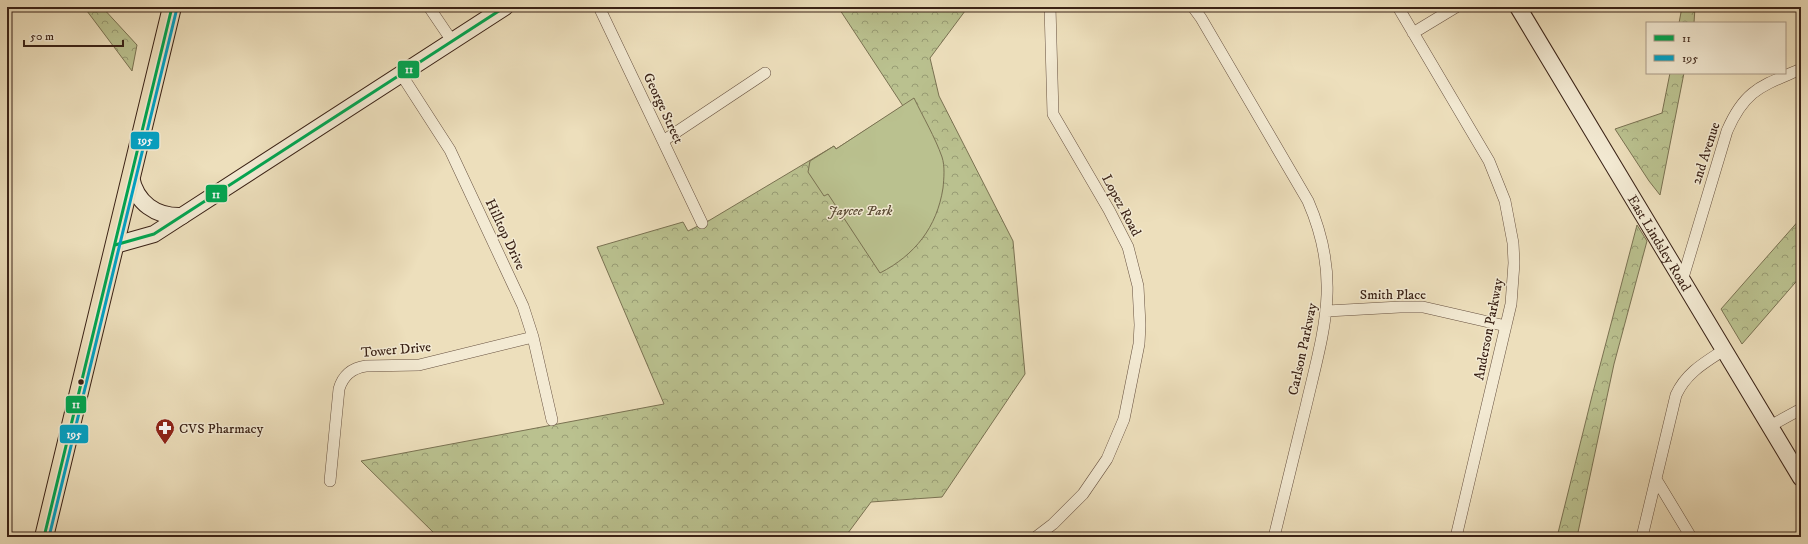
<svg xmlns="http://www.w3.org/2000/svg" width="1808" height="544" font-family="'IM FELL DW Pica',serif">
	<style>
		.forest { fill: url(#forest-crowns); stroke: #7a7252 }
		.pitch { fill: #bac18f; stroke: #7a7252 }
		.lines { fill: none; stroke-linecap: round; stroke-linejoin: round }
		.street-casing { stroke: #675140; stroke-width: 12 }
		.secondary-casing { stroke: #3a2216; stroke-width: 18 }
		.primary-casing { stroke: #3a2216; stroke-width: 20 }
		.street { stroke: #f3ead3; stroke-width: 11 }
		.secondary { stroke: #f3ead3; stroke-width: 16 }
		.primary { stroke: #eddfbc; stroke-width: 18 }
		.bus-1-casing { stroke: #f3ead3; stroke-width: 6 }
		.bus-2-casing { stroke: #f3ead3; stroke-width: 6 }
		.bus-1 { stroke: #00a651; stroke-width: 3 }
		.bus-2 { stroke: #03a2c5; stroke-width: 3 }
		.bus-dot { fill: #3a2216; stroke: #f3ead3; stroke-width: 1.5 }
		.labels { text-anchor: middle; stroke-width: 3; stroke-linejoin: round; paint-order: stroke }
		.street-label { font-size: 14px; fill: #3a2216; stroke: #f3ead3 }
		.park-label { font-size: 14px; font-style: italic; fill: #5a4a34; stroke: #f3ead3 }
		.poi-label { font-size: 14px; fill: #3a2216; stroke: #f3ead3; text-anchor: start }
		.line-badge { stroke: #f3ead3; stroke-width: 1.5 }
		.badge-label { font-size: 11px; text-anchor: middle; font-weight: bold; fill: #fff }
	</style>
	<defs>
		<pattern id="forest-crowns" width="20" height="18" patternUnits="userSpaceOnUse"><rect width="20" height="18" fill="#bac18f"/><path d="M2 6a3 3 0 1 1 6 0M12 15a3 3 0 1 1 6 0" fill="none" stroke="#989c74"/></pattern>
	</defs>
	<rect width="100%" height="100%" fill="#eddfbc"/>
	<filter id="stains"><feTurbulence type="fractalNoise" baseFrequency=".005" numOctaves="4"/><feColorMatrix values="0 0 0 0 .2 0 0 0 0 .09 0 0 0 0 .02 0 0 0 .5 -.17"/></filter>
	<radialGradient id="worn" r=".72"><stop offset=".6" stop-color="#630" stop-opacity="0"/><stop offset="1" stop-color="#630" stop-opacity=".3"/></radialGradient>
	<!-- forest -->
	<path class="forest" d="M84,7H102L137,45L132,71Z
		M838,7H968L930,58L939,96L1013,241L1025,374L942,497L871,502L845,537H438L361,461L664,404L597,247L683,222L688,231L710,220L834,146L836,149L903,106Z
		M1682,7H1695L1694,23H1679Z
		M1670,73H1684L1660,195L1649,181L1615,129L1662,113Z
		M1801,218V276L1742,344L1721,309Z
		M1637,225L1647,241L1614,364L1577,537H1557L1592,396Z"/>
	<!-- pitch -->
	<path class="pitch" d="M914,98C923,117 935,137 942,157C945,166 944,178 943,188C937,227 915,255 880,273L828,194L824,196L808,172L810,161L834,146L836,149Z"/>
	<g class="lines">
		<defs>
			<path id="street" d="M429,7L452,41
				M599,7L702,223
				M1193,7L1201,18L1308,201C1342,279 1324,329 1306,406C1295,450 1285,493 1274,537
				M1398,7L1489,161L1505,201L1513,243L1514,263L1511,304L1456,537
				M1413,33L1456,7
				M401,74L450,150L523,306L533,337L552,420
				M663,141L765,73
				M1682,281L1727,131C1745,89 1762,86 1801,69
				M1327,311L1400,307H1423L1506,326
				M1770,426L1801,409
				M1656,479L1691,537
				M330,481L339,389C343,375 352,368 366,366L419,365L533,337
				M1036,537L1053,524L1083,494L1107,459L1124,419L1139,344L1140,325L1138,286L1128,247L1109,210L1053,114L1050,7
				M1642,537L1676,395C1686,373 1704,363 1724,350"/>
			<g id="secondary">
				<path id="s1" d="M1518,7L1801,478"/>
				<path d="M131,177C136,203 156,217 182,216"/>
				<path d="M115,245L154,234L505,7"/>
			</g>
			<path id="primary" d="M44,537L172,7"/>
		</defs>
		<!-- street casing -->
		<use href="#street" class="street-casing"/>
		<!-- secondary casing -->
		<use href="#secondary" class="secondary-casing"/>
		<!-- primary casing -->
		<use href="#primary" class="primary-casing"/>
		<!-- street -->
		<use href="#street" class="street"/>
		<!-- secondary -->
		<use href="#secondary" class="secondary"/>
		<!-- primary -->
		<use href="#primary" class="primary"/>
		<defs>
			<path id="bus-1" d="M115,245L154,234L505,7
				M44,537L172,7"/>
			<path id="bus-2" d="M49,537L177,8"/>
		</defs>
		<!-- bus-1 casing -->
		<use href="#bus-1" class="bus-1-casing"/>
		<!-- bus-2 casing -->
		<use href="#bus-2" class="bus-2-casing"/>
		<!-- bus-1 -->
		<use href="#bus-1" class="bus-1"/>
		<!-- bus-2 -->
		<use href="#bus-2" class="bus-2"/>
	</g>
	<!-- icons -->
	<defs>
		<symbol id="pharmacy-pin" viewBox="-11 -11 22 30"><path d="M0 17L-7.5 6A9.5 9.5 0 1 1 7.5 6Z" fill="#8f2418" stroke="#f3ead3"/><path d="M-2-6h4v4h4v4h-4v4h-4v-4h-4v-4h4Z" fill="#fff"/></symbol>
	</defs>
	<g fill-rule="evenodd">
		<use href="#pharmacy-pin" x="154" y="417" width="22" height="30"/>
	</g>
	<!-- markers -->
	<circle class="bus-dot" cx="81" cy="382" r="3.5"/>
	<g class="labels">
		<!-- street labels -->
		<g class="street-label">
			<text transform="translate(664 108) rotate(65)" y="5">George Street</text>
			<text transform="translate(1705 153) rotate(-72)" y="5">2nd Avenue</text>
			<text transform="translate(1122 205) rotate(62)" y="5">Lopez Road</text>
			<text transform="translate(506 234) rotate(65)" y="5">Hilltop Drive</text>
			<text dy="5" stroke="none"><textPath href="#s1" startOffset="275">East Lindsley Road</textPath></text>
			<text x="1393" y="299">Smith Place</text>
			<text transform="translate(1488 329) rotate(-79)" y="5">Anderson Parkway</text>
			<text transform="translate(396 349) rotate(-5)" y="5">Tower Drive</text>
			<text transform="translate(1302 349) rotate(-78)" y="5">Carlson Parkway</text>
		</g>
		<!-- park labels -->
		<g class="park-label">
			<text x="860" y="215">Jaycee Park</text>
		</g>
		<!-- poi labels -->
		<g class="poi-label">
			<text x="179" y="433">CVS Pharmacy</text>
		</g>
	</g>
	<g class="line-badge">
		<rect x="397" y="60" width="23" height="19" rx="4" fill="#00a651"/>
		<rect x="130" y="131" width="30" height="19" rx="4" fill="#03a2c5"/>
		<rect x="205" y="184" width="23" height="19" rx="4" fill="#00a651"/>
		<rect x="65" y="395" width="22" height="19" rx="4" fill="#00a651"/>
		<rect x="59" y="424" width="30" height="20" rx="4" fill="#03a2c5"/>
	</g>
	<g class="badge-label">
		<text x="409" y="73">11</text>
		<text x="145" y="144">195</text>
		<text x="216" y="198">11</text>
		<text x="76" y="408">11</text>
		<text x="74" y="438">195</text>
	</g>
	<!-- margin -->
	<rect width="1808" height="544" fill="none" stroke="#eddfbc" stroke-width="24"/>
	<rect x="8" y="8" width="1792" height="528" fill="none" stroke="#3a2216" stroke-width="2"/>
	<rect x="12" y="12" width="1784" height="520" fill="none" stroke="#3a2216"/>
	<!-- legend -->
	<rect x="1646" y="22" width="140" height="52" fill="#f3ead3" stroke="#a99a87"/>
	<rect x="1654" y="35" width="20" height="6" fill="#00a651" stroke="#a99a87"/>
	<text x="1682" y="42" font-size="12" fill="#3a2216">11</text>
	<rect x="1654" y="55" width="20" height="6" fill="#03a2c5" stroke="#a99a87"/>
	<text x="1682" y="62" font-size="12" fill="#3a2216">195</text>
	<!-- scale -->
	<path d="M24 40v6h99v-6" fill="none" stroke="#3a2216" stroke-width="2"/>
	<text x="30" y="40" font-size="12" fill="#3a2216" stroke="#f3ead3" stroke-width="3" paint-order="stroke">50 m</text>
	<rect width="100%" height="100%" filter="url(#stains)"/>
	<rect width="100%" height="100%" fill="url(#worn)"/>
</svg>
